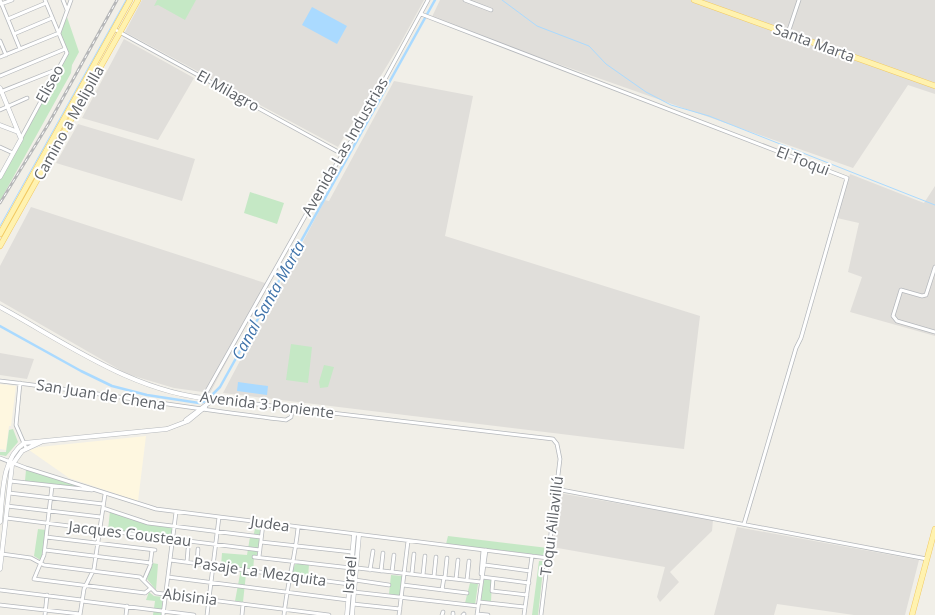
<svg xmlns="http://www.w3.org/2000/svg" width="935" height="615" font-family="'Open Sans',sans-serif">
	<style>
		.commercial { fill: #fef7e0 }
		.industrial { fill: #e0deda }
		.green { fill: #c5e8c5 }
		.water { fill: #aadaff }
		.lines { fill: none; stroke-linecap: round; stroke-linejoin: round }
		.stream { stroke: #aadaff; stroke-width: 1 }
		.canal { stroke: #aadaff; stroke-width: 2.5 }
		.minor-casing { stroke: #b5b8bc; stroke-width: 4.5 }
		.tertiary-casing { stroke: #b5b8bc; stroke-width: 5 }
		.primary-casing { stroke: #f2c960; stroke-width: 6 }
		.minor { stroke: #fff; stroke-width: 3 }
		.tertiary { stroke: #fff; stroke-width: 4 }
		.primary { stroke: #fff2af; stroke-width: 5 }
		.rail-casing { stroke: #b6b7b8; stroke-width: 3 }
		.rail { stroke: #fff; stroke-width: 1; stroke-dasharray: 4; stroke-linecap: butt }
		.labels { text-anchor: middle; stroke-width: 4; stroke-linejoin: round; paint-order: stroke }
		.street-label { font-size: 15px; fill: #5f6368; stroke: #fff }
		.water-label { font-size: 16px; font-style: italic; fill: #4174aa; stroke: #fff }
	</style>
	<rect width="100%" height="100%" fill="#f1efe8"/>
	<!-- commercial -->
	<path class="commercial" d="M0,384L16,386L11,426H9L6,450L0,449Z
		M146,436L138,501L69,478L29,450L39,447Z"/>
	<!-- industrial -->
	<path class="industrial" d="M142,0H424L400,44L338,147L125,32Z
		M440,0H935V94L908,85L853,168L431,19Z
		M124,39L194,78L158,140L82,118Z
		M394,81L473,96L445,236L700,316L684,449L223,393L325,200L329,201Z
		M78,124L195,159L182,201L56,163Z
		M850,174L924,203L935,186V336L850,312L862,277L848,272L859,223L837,218Z
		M31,207L268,284L210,393L174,388L127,374L0,301V266Z
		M0,353L34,359L27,379L0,375Z
		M559,493L713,520L712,531L670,572L679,582L660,602L657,597L665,567L552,547Z
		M737,527L919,560L905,615H854L777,604L774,615H714Z"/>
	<!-- green -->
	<path class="green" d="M157,0H196L185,20L158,5L154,6Z
		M67,17L79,52L72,65L71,73L0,201V180L67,55L60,34Z
		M250,192L284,203L277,224L244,213Z
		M291,344L312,347L308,383L286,380Z
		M324,365L334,367L328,387L320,388L319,382Z
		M13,429L18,442L6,456L0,455V452H6L9,430Z
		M26,470L54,477L85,488L25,481Z
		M110,511L142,523L173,527L171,538L108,530Z
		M256,525L261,526L257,558H254L253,572L246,574L243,602L235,601L241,569L221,566L222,553L247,555L250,537H253Z
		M38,529L46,530L42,561L34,556Z
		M448,536L548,548L547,556L446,544Z
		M539,561H544L538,615H532Z
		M296,562L309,564L308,578L291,575Z
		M152,563L158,564L156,590L147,579Z
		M391,575L402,576L400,596L389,594Z
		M484,579L492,580L491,602L481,601Z
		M470,583L478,584L475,605L465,603Z
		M149,592L154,596L163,597L161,615H153L155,601L146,600Z"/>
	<!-- water -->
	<path class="water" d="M312,7L347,26L337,44L302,25Z
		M238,382L268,386L267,395L237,391Z"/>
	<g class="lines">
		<!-- stream -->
		<path class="stream" d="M502,0L537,26L589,46L606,64L646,92L671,105L709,116L935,205
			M0,226L126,0"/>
		<!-- canal -->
		<path class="canal" d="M0,326L81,371L112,386L147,395L199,403L206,401L220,387L435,0"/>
		<defs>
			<path id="minor" d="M0,0L20,49
				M63,0L67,10
				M465,0L491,10
				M1,4L12,0
				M421,14L847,178L801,338L796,348L744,524
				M8,19L46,3
				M114,29L342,154
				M59,33L71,0
				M788,33L799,0
				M14,34L52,18
				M0,41L6,55
				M0,57L59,33
				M0,76L65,49
				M0,92L58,69
				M0,110L27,98
				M21,138L67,53L45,0
				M0,147L13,153
				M935,267L926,295L922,296L901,290L893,316L897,321L935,332
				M0,381C96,392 191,409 286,420L291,417L292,409
				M20,383L16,425L26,448
				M203,398L317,195L353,138L428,0
				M214,399L553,439L557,444L560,459L541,615
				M0,458L26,468L156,509L548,558
				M10,481L92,490
				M52,486L44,555L34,579L145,593L150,589
				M556,489L927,559
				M9,493L103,504
				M7,506L101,517
				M103,508L148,523L261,537
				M6,518L260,550
				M46,537L155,550
				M261,542L352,552
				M45,550L151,563
				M2,554L31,558L44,565L140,577L156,593L329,615
				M254,557L351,568
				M259,557L263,524
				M170,560L349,584
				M187,562L188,549
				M197,564L198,549
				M485,565L530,571
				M357,568L481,582
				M370,570L373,551
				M381,571L383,553
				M392,572L394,555
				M412,573L414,554
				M481,574L483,550
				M423,575L425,556
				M434,576L436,557
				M168,577L348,600
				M445,577L447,558
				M482,577L529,583
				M456,579L458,560
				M493,579L492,591L527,595
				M144,580L150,566L152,550
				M355,580L389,585
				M467,580L469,561
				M403,585L467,593
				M0,590L82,600
				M442,590L444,577
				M354,592L478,606
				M82,601L194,615
				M479,602L525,607
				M353,604L400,609
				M0,605L80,614
				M477,614L488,615
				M45,615L47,595
				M80,615L84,589L94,569L105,494
				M126,615L127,606
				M163,615L176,512
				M207,615L219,517
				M242,615L243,604
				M284,615C287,585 295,558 298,528
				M399,615L408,541
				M442,615L443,612
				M453,615V613
				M463,615L464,614
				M477,615L486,550
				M524,615L532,556"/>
			<path id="tertiary" d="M0,88L21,139L0,177
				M0,125L18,132
				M0,307C66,343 136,394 214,399
				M186,420L214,399
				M0,522C3,496 1,459 24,443L167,429L188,421L205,407
				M0,569L12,465L22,451L41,442
				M347,615L354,535
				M352,615L359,535"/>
			<path id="primary" d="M694,0L935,86
				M0,234L130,0
				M0,246L138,0
				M912,615L935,529"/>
		</defs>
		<!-- minor casing -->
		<use href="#minor" class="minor-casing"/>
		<!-- tertiary casing -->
		<use href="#tertiary" class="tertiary-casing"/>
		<!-- primary casing -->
		<use href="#primary" class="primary-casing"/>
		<!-- minor -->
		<use href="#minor" class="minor"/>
		<!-- tertiary -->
		<use href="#tertiary" class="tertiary"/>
		<!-- primary -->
		<use href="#primary" class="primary"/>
		<defs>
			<path id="rail" d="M0,203L49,123L117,0"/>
		</defs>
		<!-- rail casing -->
		<use href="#rail" class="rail-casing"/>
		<!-- rail -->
		<use href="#rail" class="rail"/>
	</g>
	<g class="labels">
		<!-- street labels -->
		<g class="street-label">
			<text transform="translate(814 43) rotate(20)" y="5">Santa Marta</text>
			<text transform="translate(50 84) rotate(-61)" y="5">Eliseo</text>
			<text transform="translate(228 91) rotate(29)" y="5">El Milagro</text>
			<text transform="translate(69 123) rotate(-61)" y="5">Camino a Melipilla</text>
			<text transform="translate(345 147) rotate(-60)" y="5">Avenida Las Industrias</text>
			<text transform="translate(803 161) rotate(21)" y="5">El Toqui</text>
			<text transform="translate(101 395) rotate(9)" y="5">San Juan de Chena</text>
			<text transform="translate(267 405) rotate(7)" y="5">Avenida 3 Poniente</text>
			<text transform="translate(270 524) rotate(8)" y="5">Judea</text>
			<text transform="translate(552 526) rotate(-83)" y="5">Toqui Aillavillú</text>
			<text transform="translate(130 534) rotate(7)" y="5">Jacques Cousteau</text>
			<text transform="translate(260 572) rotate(8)" y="5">Pasaje La Mezquita</text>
			<text transform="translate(350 575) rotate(-85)" y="5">Israel</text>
			<text transform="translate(190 597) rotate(7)" y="5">Abisinia</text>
		</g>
		<!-- water labels -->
		<g class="water-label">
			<text transform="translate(268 300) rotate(-61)" y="6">Canal Santa Marta</text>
		</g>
	</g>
</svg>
